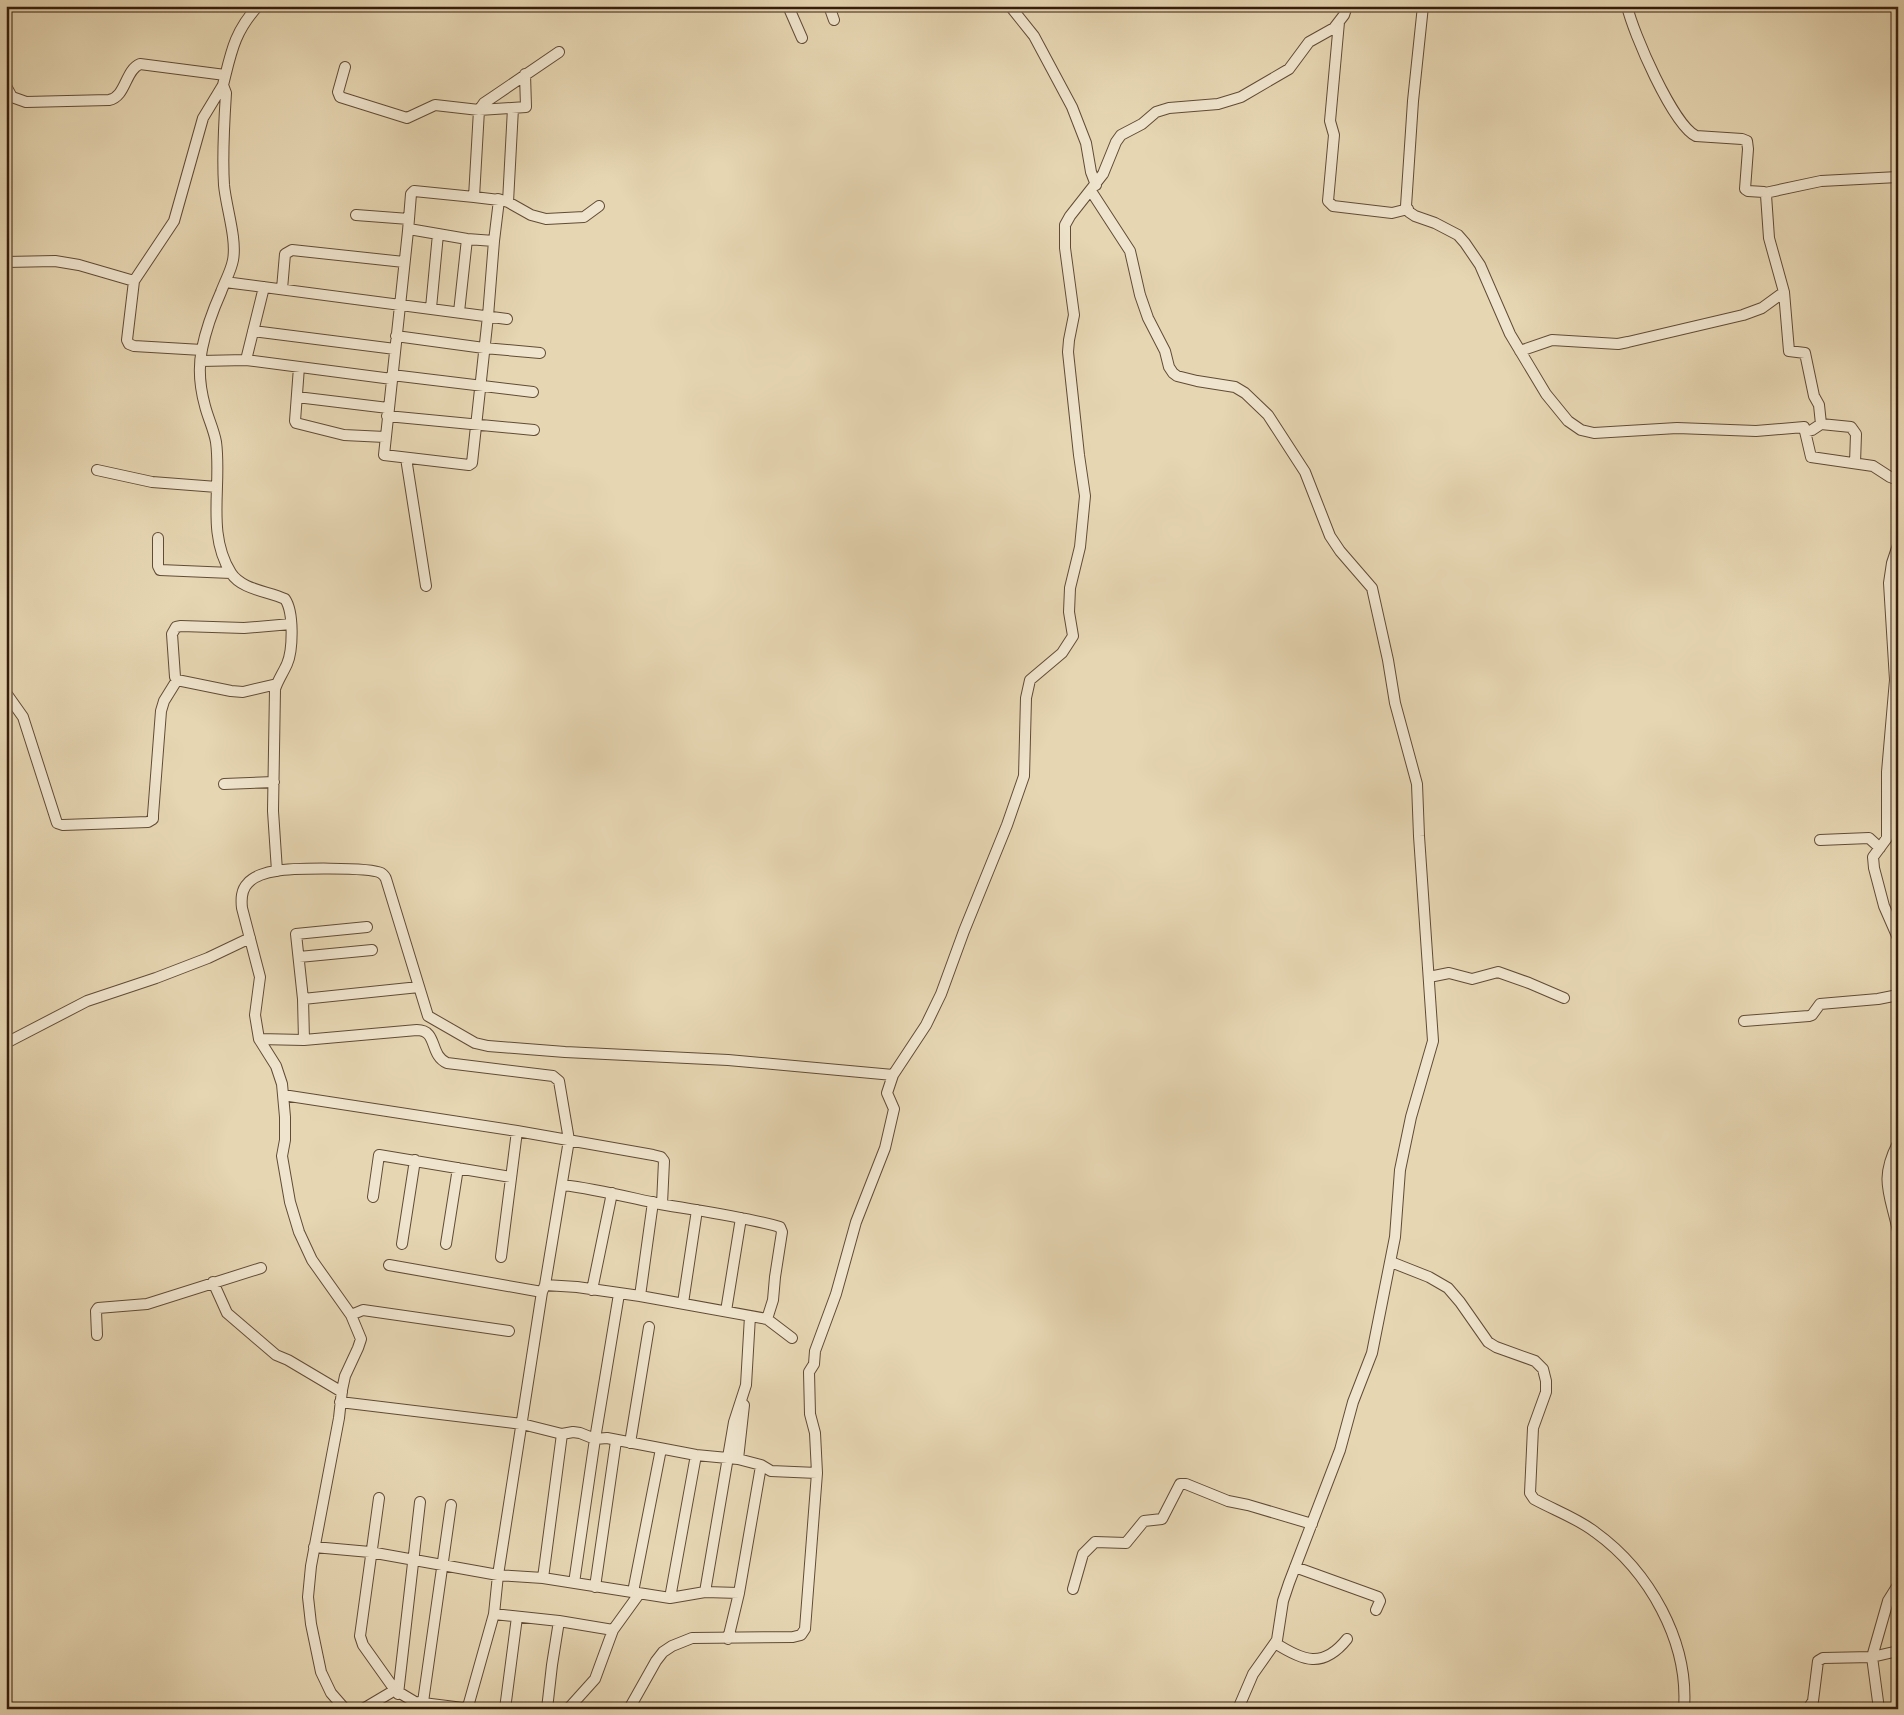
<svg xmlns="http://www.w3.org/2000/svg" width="1904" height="1715" font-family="'IM FELL English',serif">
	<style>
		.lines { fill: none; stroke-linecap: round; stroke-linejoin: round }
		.minor-casing { stroke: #624b36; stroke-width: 12 }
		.minor { stroke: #efe4cd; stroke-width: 10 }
	</style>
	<rect width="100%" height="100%" fill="#e6d6b2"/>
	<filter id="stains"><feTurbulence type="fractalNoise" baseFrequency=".004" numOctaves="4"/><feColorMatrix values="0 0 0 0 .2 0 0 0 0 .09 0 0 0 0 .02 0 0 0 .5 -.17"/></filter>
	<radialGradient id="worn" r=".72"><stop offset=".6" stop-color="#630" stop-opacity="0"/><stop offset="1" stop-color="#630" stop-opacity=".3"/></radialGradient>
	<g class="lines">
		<defs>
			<path id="minor" d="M258,6C234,32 231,53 223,85L226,93C224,124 222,154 224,185C226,207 237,239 233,260C231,271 225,281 221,292C213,310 206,329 202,349C198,368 200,388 205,406C208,418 214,430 216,442C222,486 206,533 231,573C242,590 268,591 285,599C294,612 293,650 287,664C283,673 278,680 275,689L273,811L277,871
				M788,6L802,38
				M829,6L834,20
				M1010,6L1034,36L1072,107L1086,143L1091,172L1096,185
				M1423,6L1413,101L1406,206L1409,212L1415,216L1435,223L1458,235L1465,243L1480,265L1510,334L1546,394L1568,421L1581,430L1594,433L1677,428L1756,431L1804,427L1811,457L1873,466L1890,477L1898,480
				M1339,22L1330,121L1334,135L1328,201L1333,206L1392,213L1408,209
				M345,67L338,92L340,97L407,118L435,105L479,110L526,107L525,74
				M6,86L12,97L26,102L109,100C126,97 125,70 140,64L225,75
				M1091,191L1130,251L1140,295L1148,318L1165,351L1169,367L1173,373L1177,376L1197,381L1235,387L1245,393L1268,415L1305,472L1330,536L1340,551L1372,588L1388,660L1395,703L1417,784L1419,836L1433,1041L1411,1117L1400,1170L1395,1237L1372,1353L1353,1402L1340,1450L1289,1583L1283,1601L1277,1640L1253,1674L1238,1709
				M1765,193L1821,181L1898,177
				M498,199L508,202L531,215L546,219L584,217L599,206
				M508,202L513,108
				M356,215L409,219
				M408,231L411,194L414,191L474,197
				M494,241L488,316L472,463L469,465L384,455L408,231L409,229L467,239L494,241L499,200L474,197L479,110L484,103L493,97L559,52
				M6,262L55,261L79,265L134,281
				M225,282L507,319
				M282,289L285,254L292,250L404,262
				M1784,292L1789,351L1805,353L1814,396L1819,405L1821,424
				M431,308L438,234
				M459,312L467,239
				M253,331L395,349
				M396,336L484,348L540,353
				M202,350L134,346L129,344L127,340L134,281L174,221L203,118L223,85
				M1520,351L1552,340L1618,344L1628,342L1743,315L1762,308L1784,292L1769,238L1766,195L1764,192L1748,191L1745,189L1748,149L1747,141L1742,139L1696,136C1673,125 1633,33 1627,6
				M246,360L392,379
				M201,361L246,360L264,287
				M299,367L295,421L296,423L344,435L385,437
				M392,375L533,392
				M297,397L388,408
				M387,416L534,430
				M1805,432L1812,430L1821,424L1851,427L1856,434L1855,463
				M406,458L426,586
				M97,470L152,482L217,487
				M158,538V566L160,570L231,573
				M1898,545L1892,563L1889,583L1895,680L1887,772V838L1873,857L1874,868L1884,906L1898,938
				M277,684L243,692L231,691L177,680L175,677L172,634L176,627L181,626L244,628L291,624
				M6,693L23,717L57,823L63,825L148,822L153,819V815L161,711L164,701L177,680
				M224,784L274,782
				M1820,840L1869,838L1880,848
				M299,957L372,950
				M1429,977L1449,973L1472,979L1498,972L1529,983L1564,998
				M303,999L419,987
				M1744,1021L1809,1016L1812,1015L1820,1004L1878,999L1898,995
				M259,1039L304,1040L417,1030C438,1030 429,1055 447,1063L553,1076L559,1081L569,1140L545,1285L542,1292L498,1575L494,1614L469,1703L467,1707L463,1708L415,1702L395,1690L363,1709
				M304,1040L303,999L296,934L367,927
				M6,1043L87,1001L156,978L208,958L250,938
				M283,1095L517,1131L653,1155L661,1157L664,1161L662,1204
				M1898,1143C1879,1180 1890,1193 1898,1231
				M563,1185C596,1189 627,1197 660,1204C700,1211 741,1216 780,1227L782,1232L775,1277L773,1300L767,1319
				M373,1197L379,1155L511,1177
				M402,1244L415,1160
				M446,1244L458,1168
				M501,1257L517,1131
				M1391,1262L1429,1277L1448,1288L1460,1302L1488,1342L1496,1347L1535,1361L1543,1369L1546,1381V1392L1533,1428L1530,1493L1534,1499C1554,1510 1577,1518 1595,1532C1649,1571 1689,1641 1684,1709
				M389,1265L542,1292
				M213,1282L227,1313L276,1355L288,1360L342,1392
				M545,1285L577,1287L640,1296L767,1319L792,1338
				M592,1290L612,1193
				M640,1296L653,1202
				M683,1303L697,1210
				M726,1311L741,1218
				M351,1315L363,1310L509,1331
				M97,1335L96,1311L98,1308L147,1304L261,1268
				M340,1402L522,1424L562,1434L573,1432L580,1433L595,1439L607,1438L696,1455L738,1459L761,1465L771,1471L817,1473
				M630,1443L649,1327
				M738,1459L744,1405
				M379,1498L360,1636L363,1645L395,1690
				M314,1547L370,1552L498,1575L543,1578L670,1598L705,1592L739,1593L728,1639
				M1295,1567L1378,1597L1380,1601L1376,1610
				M543,1578L562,1434
				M574,1583L595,1439L619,1294
				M595,1587L616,1441
				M1073,1589L1083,1554L1095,1542L1126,1543L1144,1521L1162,1519L1180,1484H1186L1228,1501L1248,1505L1312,1524
				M633,1592L661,1449
				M705,1592L734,1422L746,1385L750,1316
				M739,1593L761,1466
				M670,1598L696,1455
				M494,1614L559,1621L613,1630
				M1275,1643C1303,1661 1323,1669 1347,1639
				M398,1694L420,1502
				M423,1702L451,1505
				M345,1709L331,1693L321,1672L311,1624L308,1597L311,1566L339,1418L342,1390L345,1376L358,1348L361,1339L351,1315L312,1260L299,1232L290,1202L282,1156L285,1140V1117L282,1084L276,1066L259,1039L255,1015L260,977L242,908C241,899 241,890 248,883C254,876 267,872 276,871C291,868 370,867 381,873C384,875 385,876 386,879L428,1016L475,1043L488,1046L565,1052L728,1060L893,1075L926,1025L941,994L964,931L1007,825L1024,776L1026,698L1030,680L1062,653L1073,636L1069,612L1070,588L1080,547L1085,496L1079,455L1068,352L1069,340L1074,315L1065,248V225L1070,216L1103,174L1116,142L1121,135L1142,124L1156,112L1169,108L1218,104L1241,97L1289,69L1309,42L1334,28L1344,15L1347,6
				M505,1709L517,1617
				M547,1709L552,1665L559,1621
				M568,1709L595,1679L613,1630L639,1594
				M629,1709L656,1661L663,1652L672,1646L692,1638L793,1637L801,1635L805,1629L817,1473L815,1433L810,1414L809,1372L814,1364L815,1351L836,1294L856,1222L885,1148L894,1109L887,1093L893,1075
				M1808,1709L1813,1701L1818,1661L1823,1658L1872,1657L1898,1651
				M1879,1709L1872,1657L1888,1601L1898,1585"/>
		</defs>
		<!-- minor casing -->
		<use href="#minor" class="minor-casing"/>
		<!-- minor -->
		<use href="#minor" class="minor"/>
	</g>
	<!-- margin -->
	<rect width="1904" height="1715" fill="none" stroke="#e6d6b2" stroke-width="25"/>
	<rect x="8" y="8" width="1889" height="1700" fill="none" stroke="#361d0c" stroke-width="2.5"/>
	<rect x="12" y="12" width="1879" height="1690" fill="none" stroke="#361d0c"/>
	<rect width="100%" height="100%" filter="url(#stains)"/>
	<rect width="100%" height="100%" fill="url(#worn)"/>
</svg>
